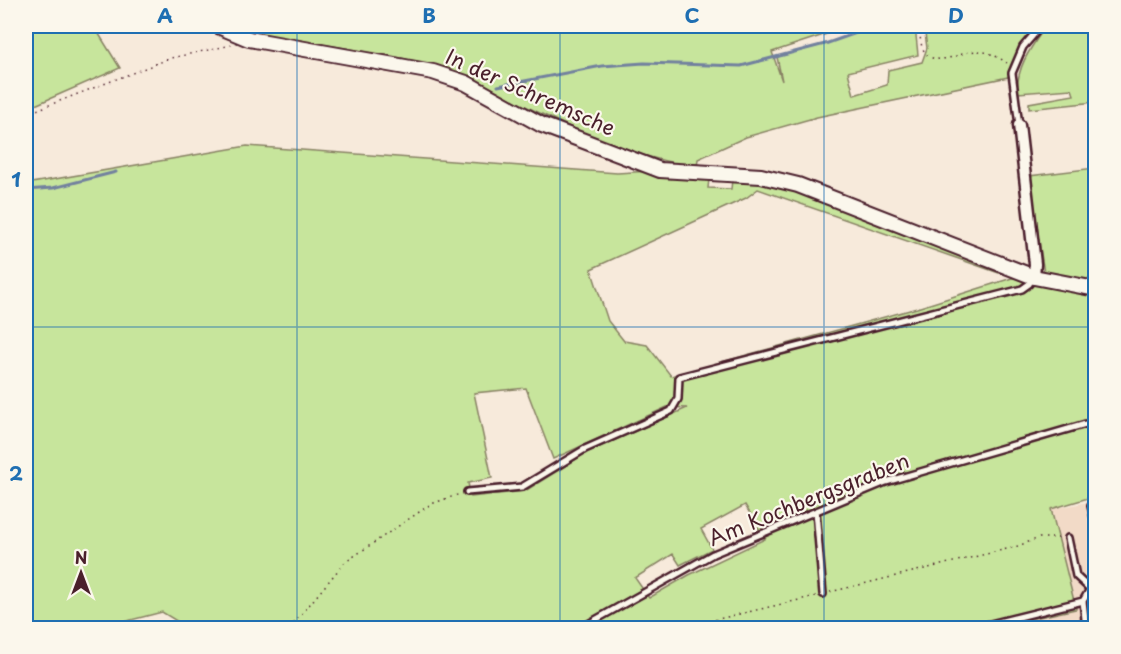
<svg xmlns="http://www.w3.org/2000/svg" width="1121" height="654" font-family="'Playpen Sans',sans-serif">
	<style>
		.built { fill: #f2dac7 }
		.green { fill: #c7e59c; stroke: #888264; stroke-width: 1.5; fill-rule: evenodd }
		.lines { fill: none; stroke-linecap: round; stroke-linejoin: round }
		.stream { stroke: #72819e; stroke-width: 3 }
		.lane-casing { stroke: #4a1f2b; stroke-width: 10 }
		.street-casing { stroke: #4a1f2b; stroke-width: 15 }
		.secondary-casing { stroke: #4a1f2b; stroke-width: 18 }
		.path { stroke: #4a1f2b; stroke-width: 1.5; stroke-dasharray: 1.5 4.5; stroke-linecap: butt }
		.lane { stroke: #fbf7ec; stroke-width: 5 }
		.street { stroke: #fbf7ec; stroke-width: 10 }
		.secondary { stroke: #fbf7ec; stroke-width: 14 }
		.grid { fill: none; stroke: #1f6fb2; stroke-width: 1.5; stroke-opacity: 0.55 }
		.labels { text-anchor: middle; stroke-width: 4.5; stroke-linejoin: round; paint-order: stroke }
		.street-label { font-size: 21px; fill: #4a1f2b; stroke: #fbf7ec }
		.neatline { fill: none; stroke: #1f6fb2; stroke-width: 2 }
		.grid-label { font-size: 20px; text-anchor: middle; font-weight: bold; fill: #1f6fb2 }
	</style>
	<rect width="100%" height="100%" fill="#f7eadb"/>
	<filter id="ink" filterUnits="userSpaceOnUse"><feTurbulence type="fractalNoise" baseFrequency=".0167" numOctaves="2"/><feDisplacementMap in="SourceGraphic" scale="12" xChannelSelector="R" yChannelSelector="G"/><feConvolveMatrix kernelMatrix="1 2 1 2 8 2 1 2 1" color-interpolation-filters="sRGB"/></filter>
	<g filter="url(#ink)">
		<!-- built -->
		<path class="built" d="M1095,501V628H1012V624L1076,609L1051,509Z"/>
		<!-- green -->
		<path class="green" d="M26,26H94L120,68L26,109Z
			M232,26H851L772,52L782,81L777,57L825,44L876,26H915L918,55L848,72L854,95L887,85L888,70L922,62L927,48L924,26H1040L1012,63L1008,77L817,117L746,137L698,159L697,167C634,158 574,130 517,102C501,95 485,83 468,77C393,48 309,48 232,26Z
			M1046,26H1095V102L1029,109V103L1074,95L1072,89L1018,93C1015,68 1032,46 1046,26Z
			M247,146L617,173L651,171L709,179L708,188L731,189L732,180H759L782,185L1001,267L999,273L758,189L746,198L591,269L608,321L624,341L647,345L671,376L917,308L1012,278C1041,275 1067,295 1095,295V496L1051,509L1076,609L990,628H188L162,612L100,628H26V184ZM526,388L553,459L667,407L687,408L586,453L525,491L471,497L468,483L492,478L474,393ZM745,505L765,539L689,575L649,598L635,578L673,554L680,565L712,549L701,529Z
			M1095,168V285L1044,273L1029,176Z"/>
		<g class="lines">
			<!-- stream -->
			<path class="stream" d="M498,86L602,66L644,63L741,66L825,44L876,26
				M26,190L53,188L116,172"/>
			<defs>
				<path id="lane" d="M1019,125L1012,73L1023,47L1041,26
					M467,492L522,487L585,449L671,411L678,399L679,377L1022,289L1029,284L1033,277
					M1091,506L1096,526
					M816,511L823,594
					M1068,538L1076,576L1090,589
					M1083,601L1086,628
					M1093,621H1096
					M581,628L713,554L886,482L1096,421
					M974,628L1083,601L1090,589L1096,587
					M1074,628L1085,621"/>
				<path id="street" d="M1019,125L1035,264L1034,277"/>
				<path id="secondary" d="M218,26L249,39L433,72L466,83L542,125L660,170L761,176L798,185L1034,277L1096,289"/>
			</defs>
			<!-- lane casing -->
			<use href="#lane" class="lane-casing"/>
			<!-- street casing -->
			<use href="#street" class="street-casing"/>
			<!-- secondary casing -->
			<use href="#secondary" class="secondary-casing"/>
			<!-- path -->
			<path class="path" d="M919,26C920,33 920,43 923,49C933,70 960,52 976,51C988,51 998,57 1007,63
				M26,114L171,58L232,45
				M830,592L1015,547L1039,538H1061
				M290,628L344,563L431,504L460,494
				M680,628L816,596"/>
			<!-- lane -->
			<use href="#lane" class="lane"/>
			<!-- street -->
			<use href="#street" class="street"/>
			<!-- secondary -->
			<use href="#secondary" class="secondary"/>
		</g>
	</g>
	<!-- grid -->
	<path class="grid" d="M297,26V628M560,26V628M824,26V628M26,327H1096"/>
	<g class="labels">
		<!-- street labels -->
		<g class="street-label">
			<text transform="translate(530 93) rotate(24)" y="7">In der Schremsche</text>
			<text transform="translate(809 500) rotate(-22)" y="7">Am Kochbergsgraben</text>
		</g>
	</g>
	<!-- margin -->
	<rect width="1121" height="654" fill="none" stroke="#fbf7ec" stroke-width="66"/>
	<!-- north arrow -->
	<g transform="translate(81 573)" stroke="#fbf7ec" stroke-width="4.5" paint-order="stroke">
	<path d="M0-4.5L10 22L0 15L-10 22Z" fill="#4a1f2b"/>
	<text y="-9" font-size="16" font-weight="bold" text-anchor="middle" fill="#4a1f2b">N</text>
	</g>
	<rect x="33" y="33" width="1055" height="588" class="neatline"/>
	<g class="grid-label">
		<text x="165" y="23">A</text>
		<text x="429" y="23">B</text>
		<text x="692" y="23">C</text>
		<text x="956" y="23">D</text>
		<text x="16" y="187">1</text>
		<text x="16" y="481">2</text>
	</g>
</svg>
